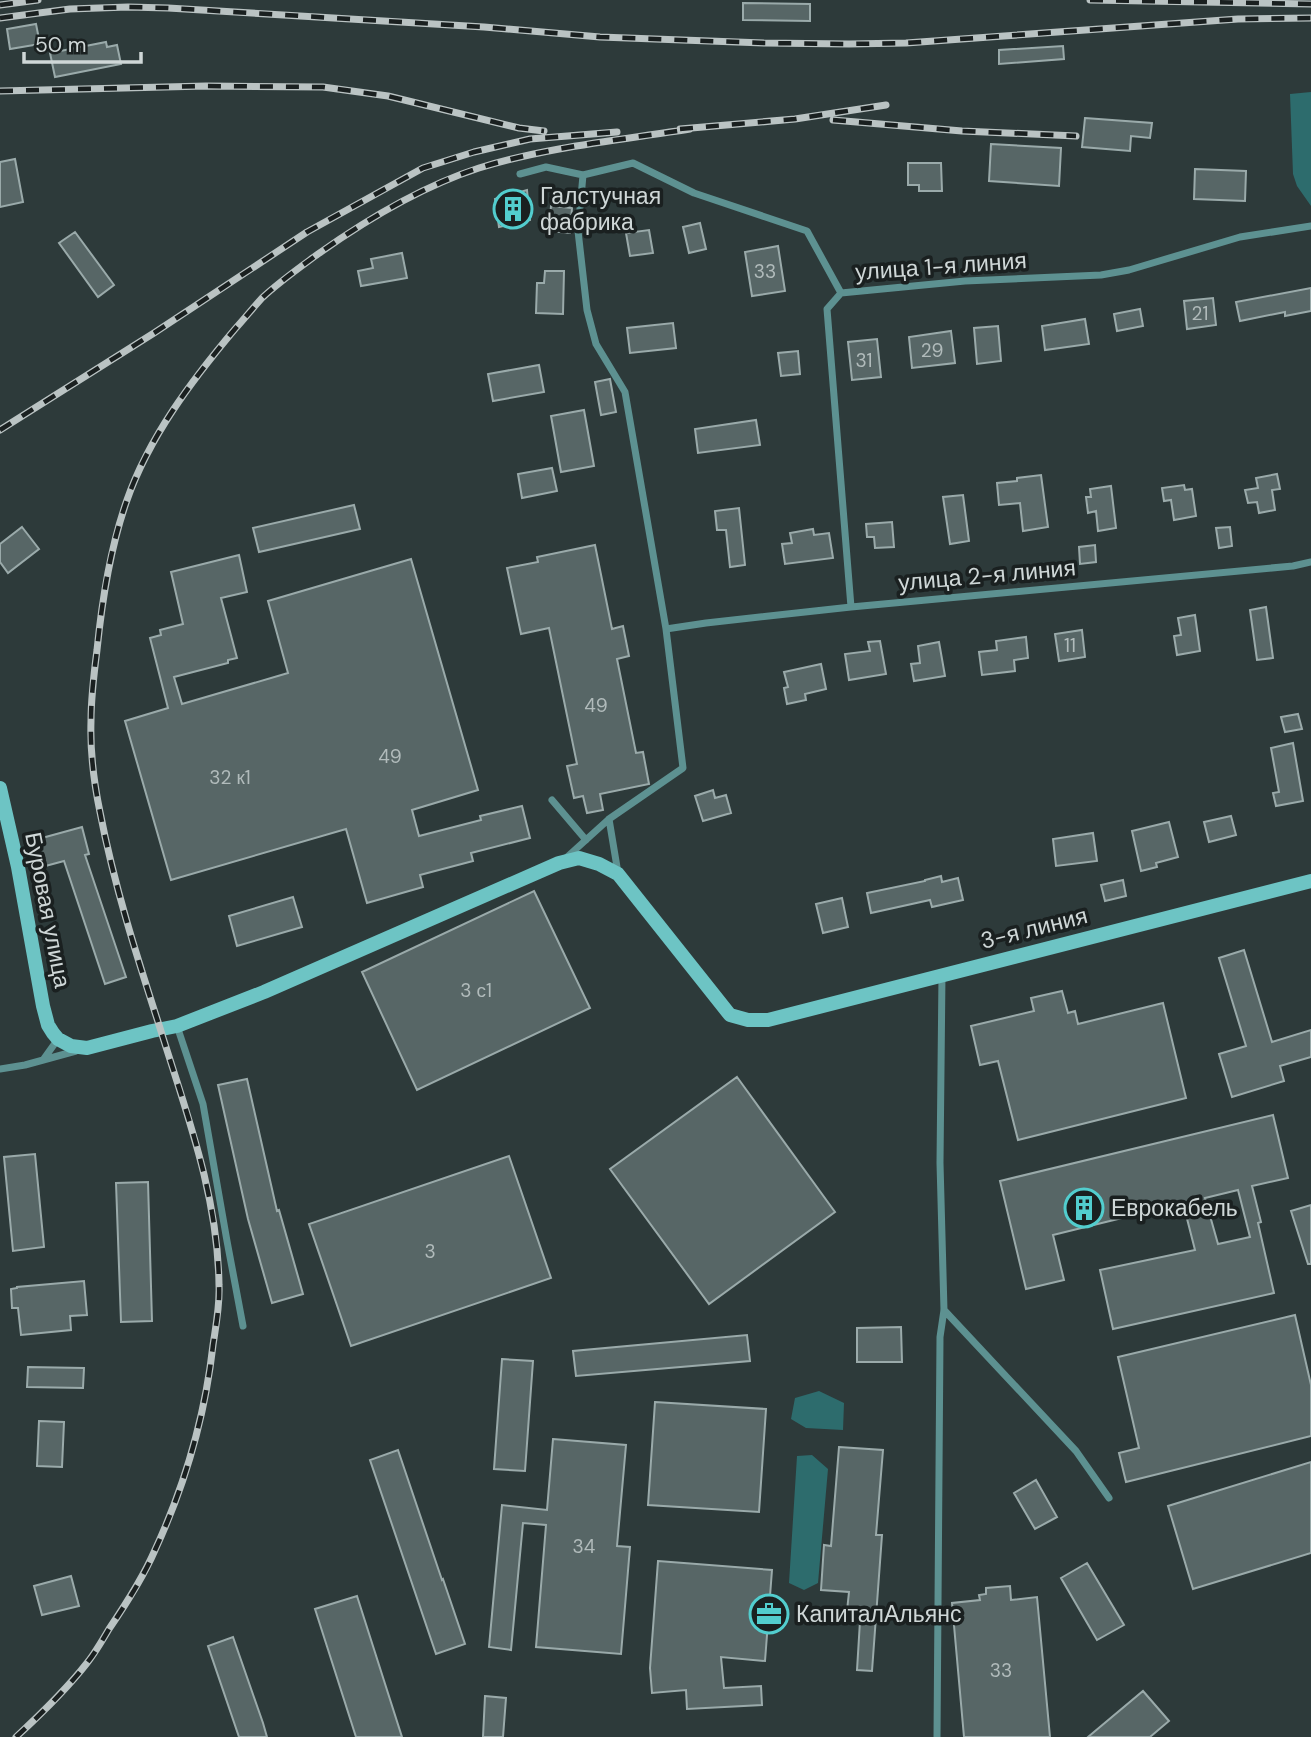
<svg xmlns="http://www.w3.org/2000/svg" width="1311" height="1737" font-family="'DM Sans',sans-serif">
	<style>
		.forest { fill: #2d6c6d }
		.building { fill: #576666; stroke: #9aaaaa; stroke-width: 2; fill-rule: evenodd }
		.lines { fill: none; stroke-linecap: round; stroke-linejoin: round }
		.street { stroke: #5d9191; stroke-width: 7 }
		.secondary { stroke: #6dc4c4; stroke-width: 14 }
		.rail-casing { stroke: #bac3c3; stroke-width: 7 }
		.rail { stroke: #1a2020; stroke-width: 4.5; stroke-dasharray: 13; stroke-linecap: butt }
		.labels { text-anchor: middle; stroke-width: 7; stroke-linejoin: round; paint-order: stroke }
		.number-label { font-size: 19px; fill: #b1bbbb }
		.poi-label { font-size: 23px; fill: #cfd7d7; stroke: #1a2020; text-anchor: start }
		.street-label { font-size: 23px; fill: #cfd7d7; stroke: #1a2020 }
	</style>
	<rect width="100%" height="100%" fill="#2d3a3a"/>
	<!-- forest -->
	<path class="forest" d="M1311,92V206L1297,186L1293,174L1290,94Z
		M819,1391L844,1403L843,1430L806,1428L791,1419L795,1398Z
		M812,1455L828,1469L818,1583L804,1590L789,1583L797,1456Z"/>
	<!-- building -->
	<path class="building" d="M743,3L810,4V21L743,20Z
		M36,24L40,44L10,49L7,29Z
		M106,42L107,47L117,45L121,64L55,77L50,53Z
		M1063,46L1064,59L999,64V50Z
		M1085,118L1152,123L1150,138L1131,136L1130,151L1082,147Z
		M991,144L1061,148L1059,186L989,181Z
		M15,159L23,202L0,207V162Z
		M908,163H941L942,191H919V185H908Z
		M1195,169L1246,171L1245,201L1194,199Z
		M527,190L530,220L499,227L495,199Z
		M551,206L572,208L570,233L549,231Z
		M700,223L706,249L689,253L683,227Z
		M649,230L653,253L630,256L626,233Z
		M75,232L114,285L98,297L59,243Z
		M778,246L785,291L752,296L745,252Z
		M402,253L407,278L361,286L358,271L373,268L371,259Z
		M545,271H564L563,314L536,313L537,283H544Z
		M1311,288V311L1285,316V312L1240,321L1236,302Z
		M1213,298L1216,325L1187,329L1184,301Z
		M1140,309L1143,326L1117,331L1114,314Z
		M1085,319L1089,344L1045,350L1042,326Z
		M673,323L676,348L630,353L627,328Z
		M998,326L1001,361L977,364L974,328Z
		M951,331L955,363L912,368L909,337Z
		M877,339L881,377L852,380L848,342Z
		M798,351L800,374L781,376L778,353Z
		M539,365L544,392L493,401L488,374Z
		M610,379L616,412L601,415L595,382Z
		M584,410L594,466L561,472L551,416Z
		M756,420L760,445L698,453L695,429Z
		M552,468L557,491L522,498L518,474Z
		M1277,474L1280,489L1272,490L1275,510L1259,513L1257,502L1248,503L1245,490L1258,488L1256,478Z
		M1041,475L1048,527L1023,531L1020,503L999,505L997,483L1017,481V478Z
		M1184,485L1185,490L1192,489L1196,516L1174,520L1171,500L1164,501L1162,488Z
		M1111,486L1116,528L1098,531L1096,511L1088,513L1086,497H1091L1090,489Z
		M963,495L969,541L950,544L943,497Z
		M354,505L360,529L259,552L253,528Z
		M739,508L745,565L730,567L726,530H717L715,511Z
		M892,522L894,547L875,548L874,537H867L866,524Z
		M22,527L39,549L8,573L0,562V544Z
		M1230,527L1232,546L1219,548L1216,528Z
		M813,529L814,535L829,533L833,558L785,564L782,544L792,543L790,533Z
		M595,545L612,629L623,626L629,656L617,659L636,753L643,752L649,784L600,794L603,810L587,813L583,796L574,798L567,766L577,764L549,628L521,634L507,568L538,562L537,557Z
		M1095,545L1096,562L1080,564L1079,547Z
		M239,555L247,592L221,598L237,658L228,660V663L174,677L182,704L288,673L268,601L411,559L478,790L412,810L419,836L481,820L480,816L522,806L530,838L471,853L473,861L420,875L423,887L367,903L346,829L171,880L125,721L168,708L150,638L161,635L160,630L183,624L171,572Z
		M1266,607L1273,658L1257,660L1250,610Z
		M1195,615L1200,651L1177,655L1174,636L1181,635L1178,618Z
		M1082,630L1085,657L1059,661L1055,634Z
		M1026,637L1028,658L1014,660L1015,671L982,675L979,652L997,650L996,641Z
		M880,641L886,674L849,680L845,654L870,651L868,642Z
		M939,642L945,676L914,681L911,664L920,663L918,646Z
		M821,664L826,689L805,694L806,700L787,704L784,688L788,687L784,672Z
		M1298,714L1302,729L1285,732L1281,717Z
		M1293,743L1303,801L1276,806L1273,793L1279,792L1271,748Z
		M713,790L715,798L726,795L731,813L703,821L695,796Z
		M1231,816L1236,835L1209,842L1204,822Z
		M1169,822L1178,857L1156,863L1157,867L1141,871L1132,831Z
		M82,827L89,854L85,855L126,977L105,984L64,861L38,868L31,841Z
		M1093,833L1097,861L1056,866L1053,839Z
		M941,876L942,882L958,878L963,900L932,907L930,900L871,913L867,893L925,881V880Z
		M1123,880L1126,896L1105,901L1101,885Z
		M534,891L590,1008L417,1090L362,972Z
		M293,897L302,927L237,946L229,916Z
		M842,898L848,927L823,933L816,904Z
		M1244,950L1272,1042L1311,1030V1057L1280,1066L1284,1081L1232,1097L1219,1054L1246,1046L1219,958Z
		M1062,991L1068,1013L1075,1011L1078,1024L1163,1003L1186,1098L1018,1140L998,1061L980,1065L971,1026L1034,1011L1031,998Z
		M737,1077L835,1212L709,1304L610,1169Z
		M247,1079L277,1211L279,1210L303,1294L272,1303L248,1219L218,1085Z
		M1273,1115L1288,1178L1252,1186L1261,1222L1258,1223L1274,1293L1113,1329L1100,1270L1195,1250L1183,1203L1053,1235L1064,1280L1026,1289L1000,1181ZM1238,1190L1250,1237L1218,1244L1205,1198Z
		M35,1154L44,1247L13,1251L4,1157Z
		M509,1156L551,1278L351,1346L309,1224Z
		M148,1182L152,1321L121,1322L116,1183Z
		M1311,1205V1264H1308L1291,1211Z
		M84,1281L87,1315L70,1316L71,1330L21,1335L18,1308H12L11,1289L17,1288V1287Z
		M1295,1315L1311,1385V1436L1126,1482L1119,1453L1139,1448L1118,1357Z
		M901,1327L902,1362H857V1328Z
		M747,1335L750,1361L576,1376L573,1351Z
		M502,1359L533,1361L525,1471L494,1469Z
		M28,1367L84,1368L83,1388L27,1387Z
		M655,1402L766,1409L759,1512L648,1505Z
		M39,1421L64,1422L62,1467L37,1466Z
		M553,1439L626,1445L617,1546L630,1547L621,1654L536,1647L546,1525L523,1523L511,1650L489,1647L502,1505L547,1510Z
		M839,1447L883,1450L876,1535H882L872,1671L857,1670L860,1621L846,1620L849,1592L821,1590L824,1545L831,1546Z
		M398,1450L442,1580L443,1579L465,1644L436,1654L370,1460Z
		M1311,1462V1553L1193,1589L1168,1506Z
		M1036,1480L1057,1517L1035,1529L1014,1493Z
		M658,1561L772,1570L765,1661L721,1657L724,1688L761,1686L762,1705L687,1709L686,1690L652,1693L650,1668Z
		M1087,1563L1124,1625L1097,1640L1061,1578Z
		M71,1576L79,1606L42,1615L34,1586Z
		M1010,1586L1011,1600L1037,1597L1050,1737H964L952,1603L980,1600L979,1595L986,1594V1588Z
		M357,1596L402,1737H356L315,1609Z
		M233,1637L263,1723L267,1737H239L208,1646Z
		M1143,1691L1169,1721L1150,1737H1088Z
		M485,1696L506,1698L503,1737H483Z"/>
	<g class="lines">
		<!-- street -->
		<path class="street" d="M520,174L546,167L583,175L633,163L694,193L807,231L841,293
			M841,293L965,281L1101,275L1129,270L1240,237L1311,226
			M841,293L827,309L851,607
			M666,629L706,623L851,607L1293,566L1311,562
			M552,800L586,840
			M609,819L618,873
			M566,858L609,819L683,768L666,629L625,392L596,344L587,310L578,231L583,175
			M177,1026L203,1104L227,1241L243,1326
			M43,1060L58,1039
			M0,1069L25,1065L76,1051
			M944,1310L1076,1451L1109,1498
			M937,1737L940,1337L944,1310L940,1163L942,975"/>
		<!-- secondary -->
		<path class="secondary" d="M0,788L18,867L43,1006L48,1025L53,1033L58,1039L71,1046L87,1048L152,1031L177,1026L264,992L559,863L579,858L599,864L618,874L730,1015L748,1020H768L1311,881"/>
		<defs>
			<path id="rail" d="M1090,0L1311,4
				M0,5L38,0
				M0,18L70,9L128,7L168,8L484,27L600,37L764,43L849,44L906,43L1238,19L1311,18
				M0,91L206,86L323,87L388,96L519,128L544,131
				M833,120L962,131L1076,136
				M680,129L795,119L886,105
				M0,430L154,333L307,232L423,168L474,152L530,139L617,132
				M16,1737C41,1714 66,1690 87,1663C95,1653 102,1641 109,1629C126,1604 143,1578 155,1550C185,1485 205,1416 213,1345C216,1325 220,1305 219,1285C218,1195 186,1112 160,1028C137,957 114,885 100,812C94,783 90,751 91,721C91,697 94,673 97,650C102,600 110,548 127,500C149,437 192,380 235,329C244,319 253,308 262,298C279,282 299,268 318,254C366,220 423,186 479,168C547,147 620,140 690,129"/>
		</defs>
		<!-- rail casing -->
		<use href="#rail" class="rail-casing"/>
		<!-- rail -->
		<use href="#rail" class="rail"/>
	</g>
	<!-- icons -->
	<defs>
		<symbol id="building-ring" viewBox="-11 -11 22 22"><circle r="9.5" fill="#1a2020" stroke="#52cdce" stroke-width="1.5"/><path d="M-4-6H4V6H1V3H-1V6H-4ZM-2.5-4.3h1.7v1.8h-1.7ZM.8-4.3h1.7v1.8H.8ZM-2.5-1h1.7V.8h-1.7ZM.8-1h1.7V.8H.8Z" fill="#52cdce"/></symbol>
		<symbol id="office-ring" viewBox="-11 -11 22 22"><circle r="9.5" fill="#1a2020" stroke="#52cdce" stroke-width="1.5"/><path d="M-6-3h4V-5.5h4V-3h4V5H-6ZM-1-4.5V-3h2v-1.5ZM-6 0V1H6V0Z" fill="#52cdce"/></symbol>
	</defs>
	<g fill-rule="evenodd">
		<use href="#building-ring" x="491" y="187" width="44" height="44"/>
		<use href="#building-ring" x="1062" y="1186" width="44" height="44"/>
		<use href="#office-ring" x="747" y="1592" width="44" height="44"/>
	</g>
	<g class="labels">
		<!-- number labels -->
		<g class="number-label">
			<text x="765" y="278">33</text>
			<text x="1200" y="320">21</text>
			<text x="932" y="357">29</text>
			<text x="864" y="367">31</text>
			<text x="1070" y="652">11</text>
			<text x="596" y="712">49</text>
			<text x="390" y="763">49</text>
			<text x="230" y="784">32 к1</text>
			<text x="476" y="997">3 с1</text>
			<text x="430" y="1258">3</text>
			<text x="584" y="1553">34</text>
			<text x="1001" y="1677">33</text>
		</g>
		<!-- poi labels -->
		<g class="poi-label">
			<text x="540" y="204">Галстучная<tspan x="540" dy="26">фабрика</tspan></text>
			<text x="1111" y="1216">Еврокабель</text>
			<text x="796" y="1622">КапиталАльянс</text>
		</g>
		<!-- street labels -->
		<g class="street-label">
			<text transform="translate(941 266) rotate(-4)" y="8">улица 1-я линия</text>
			<text transform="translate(987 575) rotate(-5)" y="8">улица 2-я линия</text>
			<text transform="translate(48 910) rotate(79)" y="8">Буровая улица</text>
			<text transform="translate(1034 928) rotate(-14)" y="8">3-я линия</text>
		</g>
	</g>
	<!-- scale -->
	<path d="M24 52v10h117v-10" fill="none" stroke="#cfd7d7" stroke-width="3.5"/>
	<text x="35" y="52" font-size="21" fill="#cfd7d7" stroke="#1a2020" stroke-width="5" paint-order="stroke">50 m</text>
</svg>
